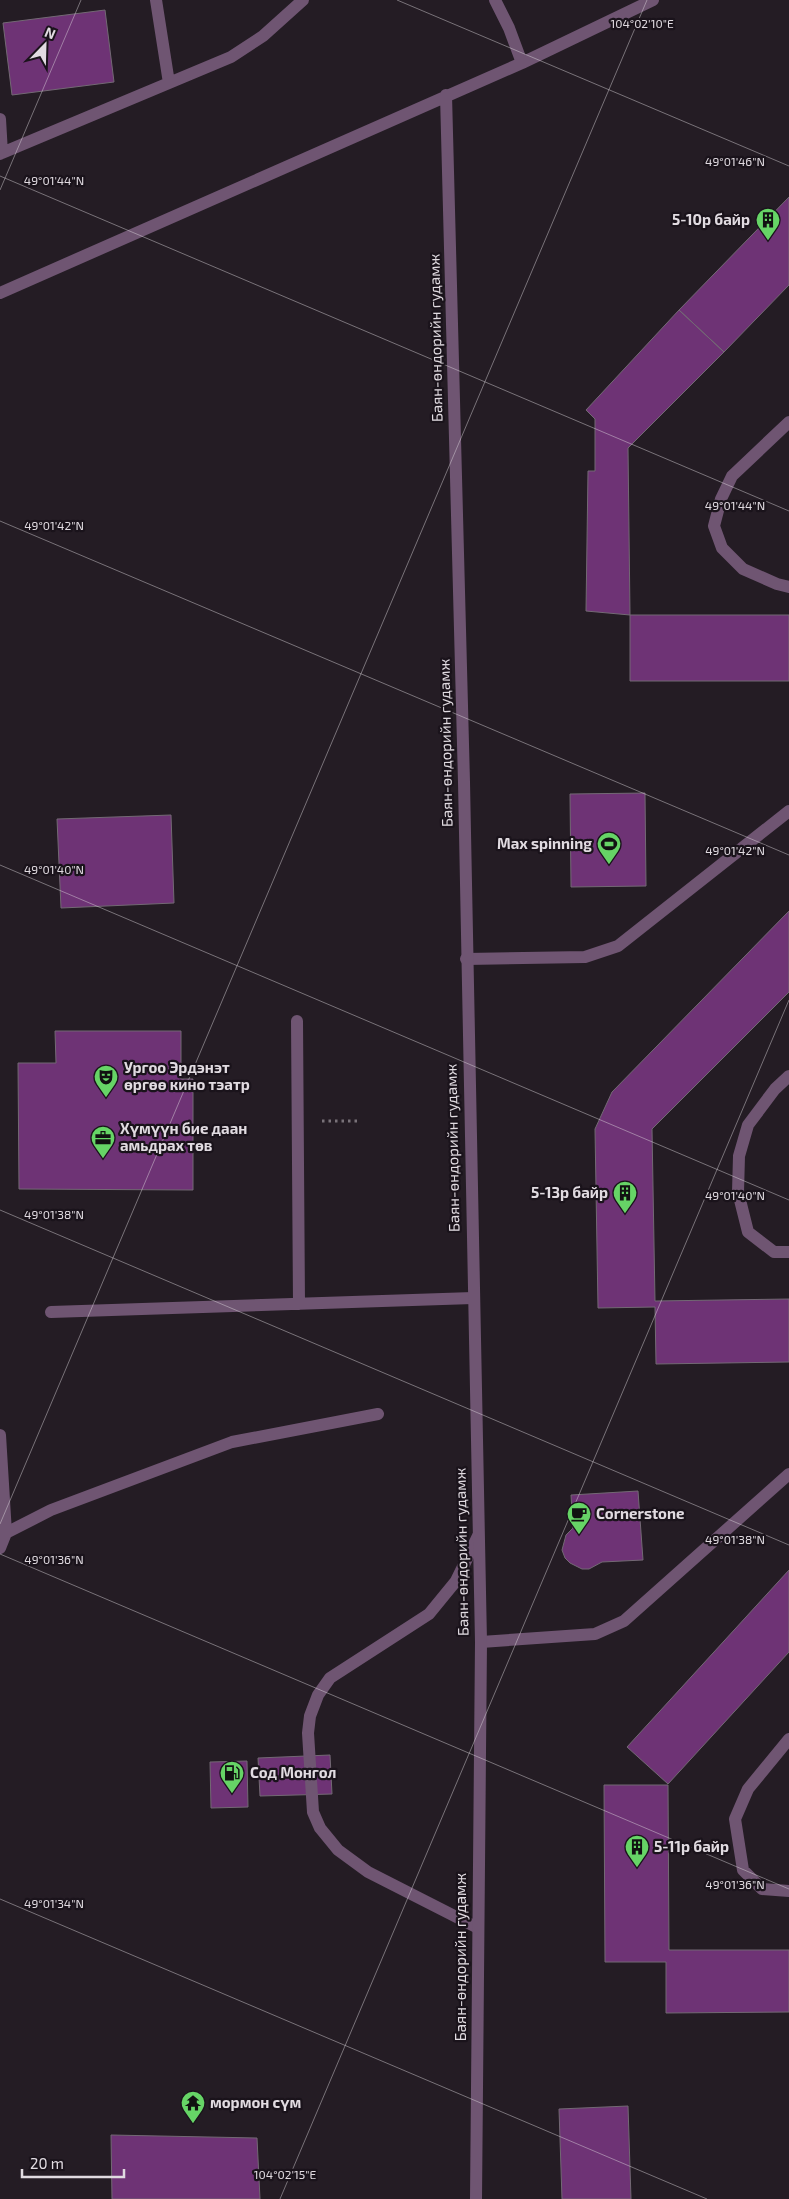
<svg xmlns="http://www.w3.org/2000/svg" width="789" height="2199" font-family="'Exo 2',sans-serif">
	<style>
		.building { fill: #6e3375; stroke: #736974 }
		.lines { fill: none; stroke-linecap: round; stroke-linejoin: round }
		.path { stroke: #797279; stroke-width: 3; stroke-dasharray: 2.5 4; stroke-linecap: butt }
		.lane { stroke: #6f5572; stroke-width: 12 }
		.street { stroke: #6f5572; stroke-width: 12 }
		.ticks { fill: none; stroke: #e1dbe1; stroke-width: 1; stroke-opacity: 0.45 }
		.labels { text-anchor: middle; stroke-width: 4.5; stroke-linejoin: round; paint-order: stroke }
		.poi-label { font-size: 15px; font-weight: bold; fill: #e1dbe1; stroke: #1a131b; text-anchor: start }
		.street-label { font-size: 15px; fill: #e1dbe1; stroke: #1a131b }
		.ticks-label { font-size: 12px; text-anchor: middle; fill: #e1dbe1; stroke: #1a131b; stroke-width: 4.5; stroke-linejoin: round; paint-order: stroke }
	</style>
	<rect width="100%" height="100%" fill="#241c24"/>
	<!-- building -->
	<path class="building" d="M105,10L114,82L12,95L3,23Z
		M789,197V285L724,352L679,310Z
		M679,310L724,352L628,448L630,615L586,611L588,471H595V419L586,410Z
		M630,615H789V681H630Z
		M645,793L646,886L571,887L570,794Z
		M171,815L174,903L61,908L57,819Z
		M789,911V992L652,1129L655,1301L789,1299V1362L656,1364L655,1307L598,1308L595,1129L612,1092Z
		M55,1031H181V1079H193V1190L19,1189L18,1063H56Z
		M638,1491L643,1560L602,1562L589,1569H582L570,1563L565,1558L562,1550L566,1535L573,1528L571,1495Z
		M789,1570V1652L668,1784L627,1747Z
		M330,1755L332,1794L260,1796L258,1758Z
		M247,1761L248,1807L211,1808L210,1762Z
		M604,1785H668L669,1950H789V2012L666,2013V1962H605Z
		M628,2106L631,2199H562L559,2109Z
		M111,2135L257,2138L260,2199H112Z"/>
	<g class="lines">
		<!-- path -->
		<path class="path" d="M322,1121H357"/>
		<!-- lane -->
		<path class="lane" d="M156,0L169,83
			M0,119L2,153L0,154
			M2,153L231,57L263,36L303,0
			M789,422L732,476L721,499L714,526L722,548L743,569L777,584L789,587
			M466,959L585,957L618,946L789,811
			M297,1021L299,1304
			M789,1076L775,1089L748,1125L739,1156L738,1192L748,1232L774,1252H789
			M51,1312L473,1298
			M0,1435L6,1533
			M0,1548L6,1533L51,1510L232,1442L378,1414
			M481,1642L595,1634L624,1621L789,1474
			M789,1739L748,1789L735,1819L743,1870L762,1889L789,1891
			M478,1928L368,1872L338,1850L320,1828L313,1812L308,1733L310,1716L318,1695L330,1678L429,1614L456,1581L478,1536"/>
		<!-- street -->
		<path class="street" d="M495,0L509,28L522,63
			M446,95L464,782L481,1642L476,2199
			M0,293L522,63L653,0"/>
	</g>
	<!-- ticks -->
	<path class="ticks" d="M397,0L789,166M0,176L789,511M0,190L81,0M0,521L789,855M0,865L789,1200M0,1210L789,1545M0,1524L647,0M0,1554L789,1889M0,1899L707,2199M280,2199L789,1000"/>
	<!-- icons -->
	<defs>
		<symbol id="building-pin" viewBox="-11 -11 22 30"><path d="M0 17L-7.5 6A9.5 9.5 0 1 1 7.5 6Z" fill="#66d466" stroke="#1a131b"/><path d="M-4-6H4V6H1V3H-1V6H-4ZM-2.5-4.3h1.7v1.8h-1.7ZM.8-4.3h1.7v1.8H.8ZM-2.5-1h1.7V.8h-1.7ZM.8-1h1.7V.8H.8Z" fill="#111"/></symbol>
		<symbol id="stadium-pin" viewBox="-11 -11 22 30"><path d="M0 17L-7.5 6A9.5 9.5 0 1 1 7.5 6Z" fill="#66d466" stroke="#1a131b"/><path d="M0-5a6.5 5 0 1 0 0 10a6.5 5 0 1 0 0-10ZM-3.5-1.8h7v3.6h-7Z" fill="#111"/></symbol>
		<symbol id="theatre-pin" viewBox="-11 -11 22 30"><path d="M0 17L-7.5 6A9.5 9.5 0 1 1 7.5 6Z" fill="#66d466" stroke="#1a131b"/><path d="M-5-5.5Q0-4 5-5.5V0Q5 5 0 6Q-5 5-5 0ZM-3.3-2.5H-1v1.5H-3.3ZM1-2.5H3.3v1.5H1ZM-2.8 1Q0 5.5 2.8 1Z" fill="#111"/></symbol>
		<symbol id="office-pin" viewBox="-11 -11 22 30"><path d="M0 17L-7.5 6A9.5 9.5 0 1 1 7.5 6Z" fill="#66d466" stroke="#1a131b"/><path d="M-6-3h4V-5.5h4V-3h4V5H-6ZM-1-4.5V-3h2v-1.5ZM-6 0V1H6V0Z" fill="#111"/></symbol>
		<symbol id="cafe-pin" viewBox="-11 -11 22 30"><path d="M0 17L-7.5 6A9.5 9.5 0 1 1 7.5 6Z" fill="#66d466" stroke="#1a131b"/><path d="M-5.5-4.5H6V0H3Q3 3.5 0 3.5H-2.5Q-5.5 3.5-5.5 0ZM3-3.2v2h1.7v-2ZM-6 4.5H4V6H-6Z" fill="#111"/></symbol>
		<symbol id="fuel-pin" viewBox="-11 -11 22 30"><path d="M0 17L-7.5 6A9.5 9.5 0 1 1 7.5 6Z" fill="#66d466" stroke="#1a131b"/><path d="M-5.5-6h7V0h2V4h1.3V-2.5L3-4.5l.8-.8L6-3V5H2.5V1h-1V6h-7ZM-4.2-4.7v3.2H.2V-4.7Z" fill="#111"/></symbol>
		<symbol id="temple-pin" viewBox="-11 -11 22 30"><path d="M0 17L-7.5 6A9.5 9.5 0 1 1 7.5 6Z" fill="#66d466" stroke="#1a131b"/><path d="M0-6L5-2H3V0L6.5 2.5H4V6H1.5V3h-3V6H-4V2.5H-6.5L-3 0V-2H-5Z" fill="#111"/></symbol>
	</defs>
	<g fill-rule="evenodd">
		<use href="#building-pin" x="754" y="206" width="28" height="38"/>
		<use href="#stadium-pin" x="595" y="830" width="28" height="38"/>
		<use href="#theatre-pin" x="92" y="1063" width="28" height="38"/>
		<use href="#office-pin" x="89" y="1124" width="28" height="38"/>
		<use href="#building-pin" x="611" y="1179" width="28" height="38"/>
		<use href="#cafe-pin" x="565" y="1500" width="28" height="38"/>
		<use href="#fuel-pin" x="218" y="1759" width="28" height="38"/>
		<use href="#building-pin" x="623" y="1833" width="28" height="38"/>
		<use href="#temple-pin" x="179" y="2089" width="28" height="38"/>
	</g>
	<g class="labels">
		<!-- poi labels -->
		<g class="poi-label">
			<text x="750" y="225" text-anchor="end">5-10р байр</text>
			<text x="592" y="849" text-anchor="end">Max spinning</text>
			<text x="124" y="1073">Ургоо Эрдэнэт<tspan x="124" dy="17">өргөө кино тэатр</tspan></text>
			<text x="120" y="1134">Хүмүүн бие даан<tspan x="120" dy="17">амьдрах төв</tspan></text>
			<text x="608" y="1198" text-anchor="end">5-13р байр</text>
			<text x="596" y="1519">Cornerstone</text>
			<text x="250" y="1778">Сод Монгол</text>
			<text x="654" y="1852">5-11р байр</text>
			<text x="210" y="2108">мормон сүм</text>
		</g>
		<!-- street labels -->
		<g class="street-label">
			<text transform="translate(436 338) rotate(-91)" y="5">Баян-өндорийн гудамж</text>
			<text transform="translate(446 743) rotate(-91)" y="5">Баян-өндорийн гудамж</text>
			<text transform="translate(453 1148) rotate(-91)" y="5">Баян-өндорийн гудамж</text>
			<text transform="translate(462 1552) rotate(-91)" y="5">Баян-өндорийн гудамж</text>
			<text transform="translate(461 1957) rotate(-90)" y="5">Баян-өндорийн гудамж</text>
		</g>
	</g>
	<g class="ticks-label">
		<text x="642" y="28">104°02'10"E</text>
		<text x="735" y="166">49°01'46"N</text>
		<text x="54" y="185">49°01'44"N</text>
		<text x="735" y="510">49°01'44"N</text>
		<text x="54" y="530">49°01'42"N</text>
		<text x="735" y="855">49°01'42"N</text>
		<text x="54" y="874">49°01'40"N</text>
		<text x="735" y="1200">49°01'40"N</text>
		<text x="54" y="1219">49°01'38"N</text>
		<text x="735" y="1544">49°01'38"N</text>
		<text x="54" y="1564">49°01'36"N</text>
		<text x="735" y="1889">49°01'36"N</text>
		<text x="54" y="1908">49°01'34"N</text>
		<text x="285" y="2179">104°02'15"E</text>
	</g>
	<!-- north arrow -->
	<g transform="translate(45 45) rotate(23)" stroke="#1a131b" stroke-width="4" paint-order="stroke">
	<path d="M0-4L9 19L0 12L-9 19Z" fill="#e1dbe1"/>
	<text y="-8" font-size="14" font-weight="bold" text-anchor="middle" fill="#e1dbe1">N</text>
	</g>
	<!-- scale -->
	<path d="M22 2169v8h102v-8" fill="none" stroke="#e1dbe1" stroke-width="2.5"/>
	<text x="30" y="2169" font-size="15" fill="#e1dbe1" stroke="#1a131b" stroke-width="4" paint-order="stroke">20 m</text>
</svg>
